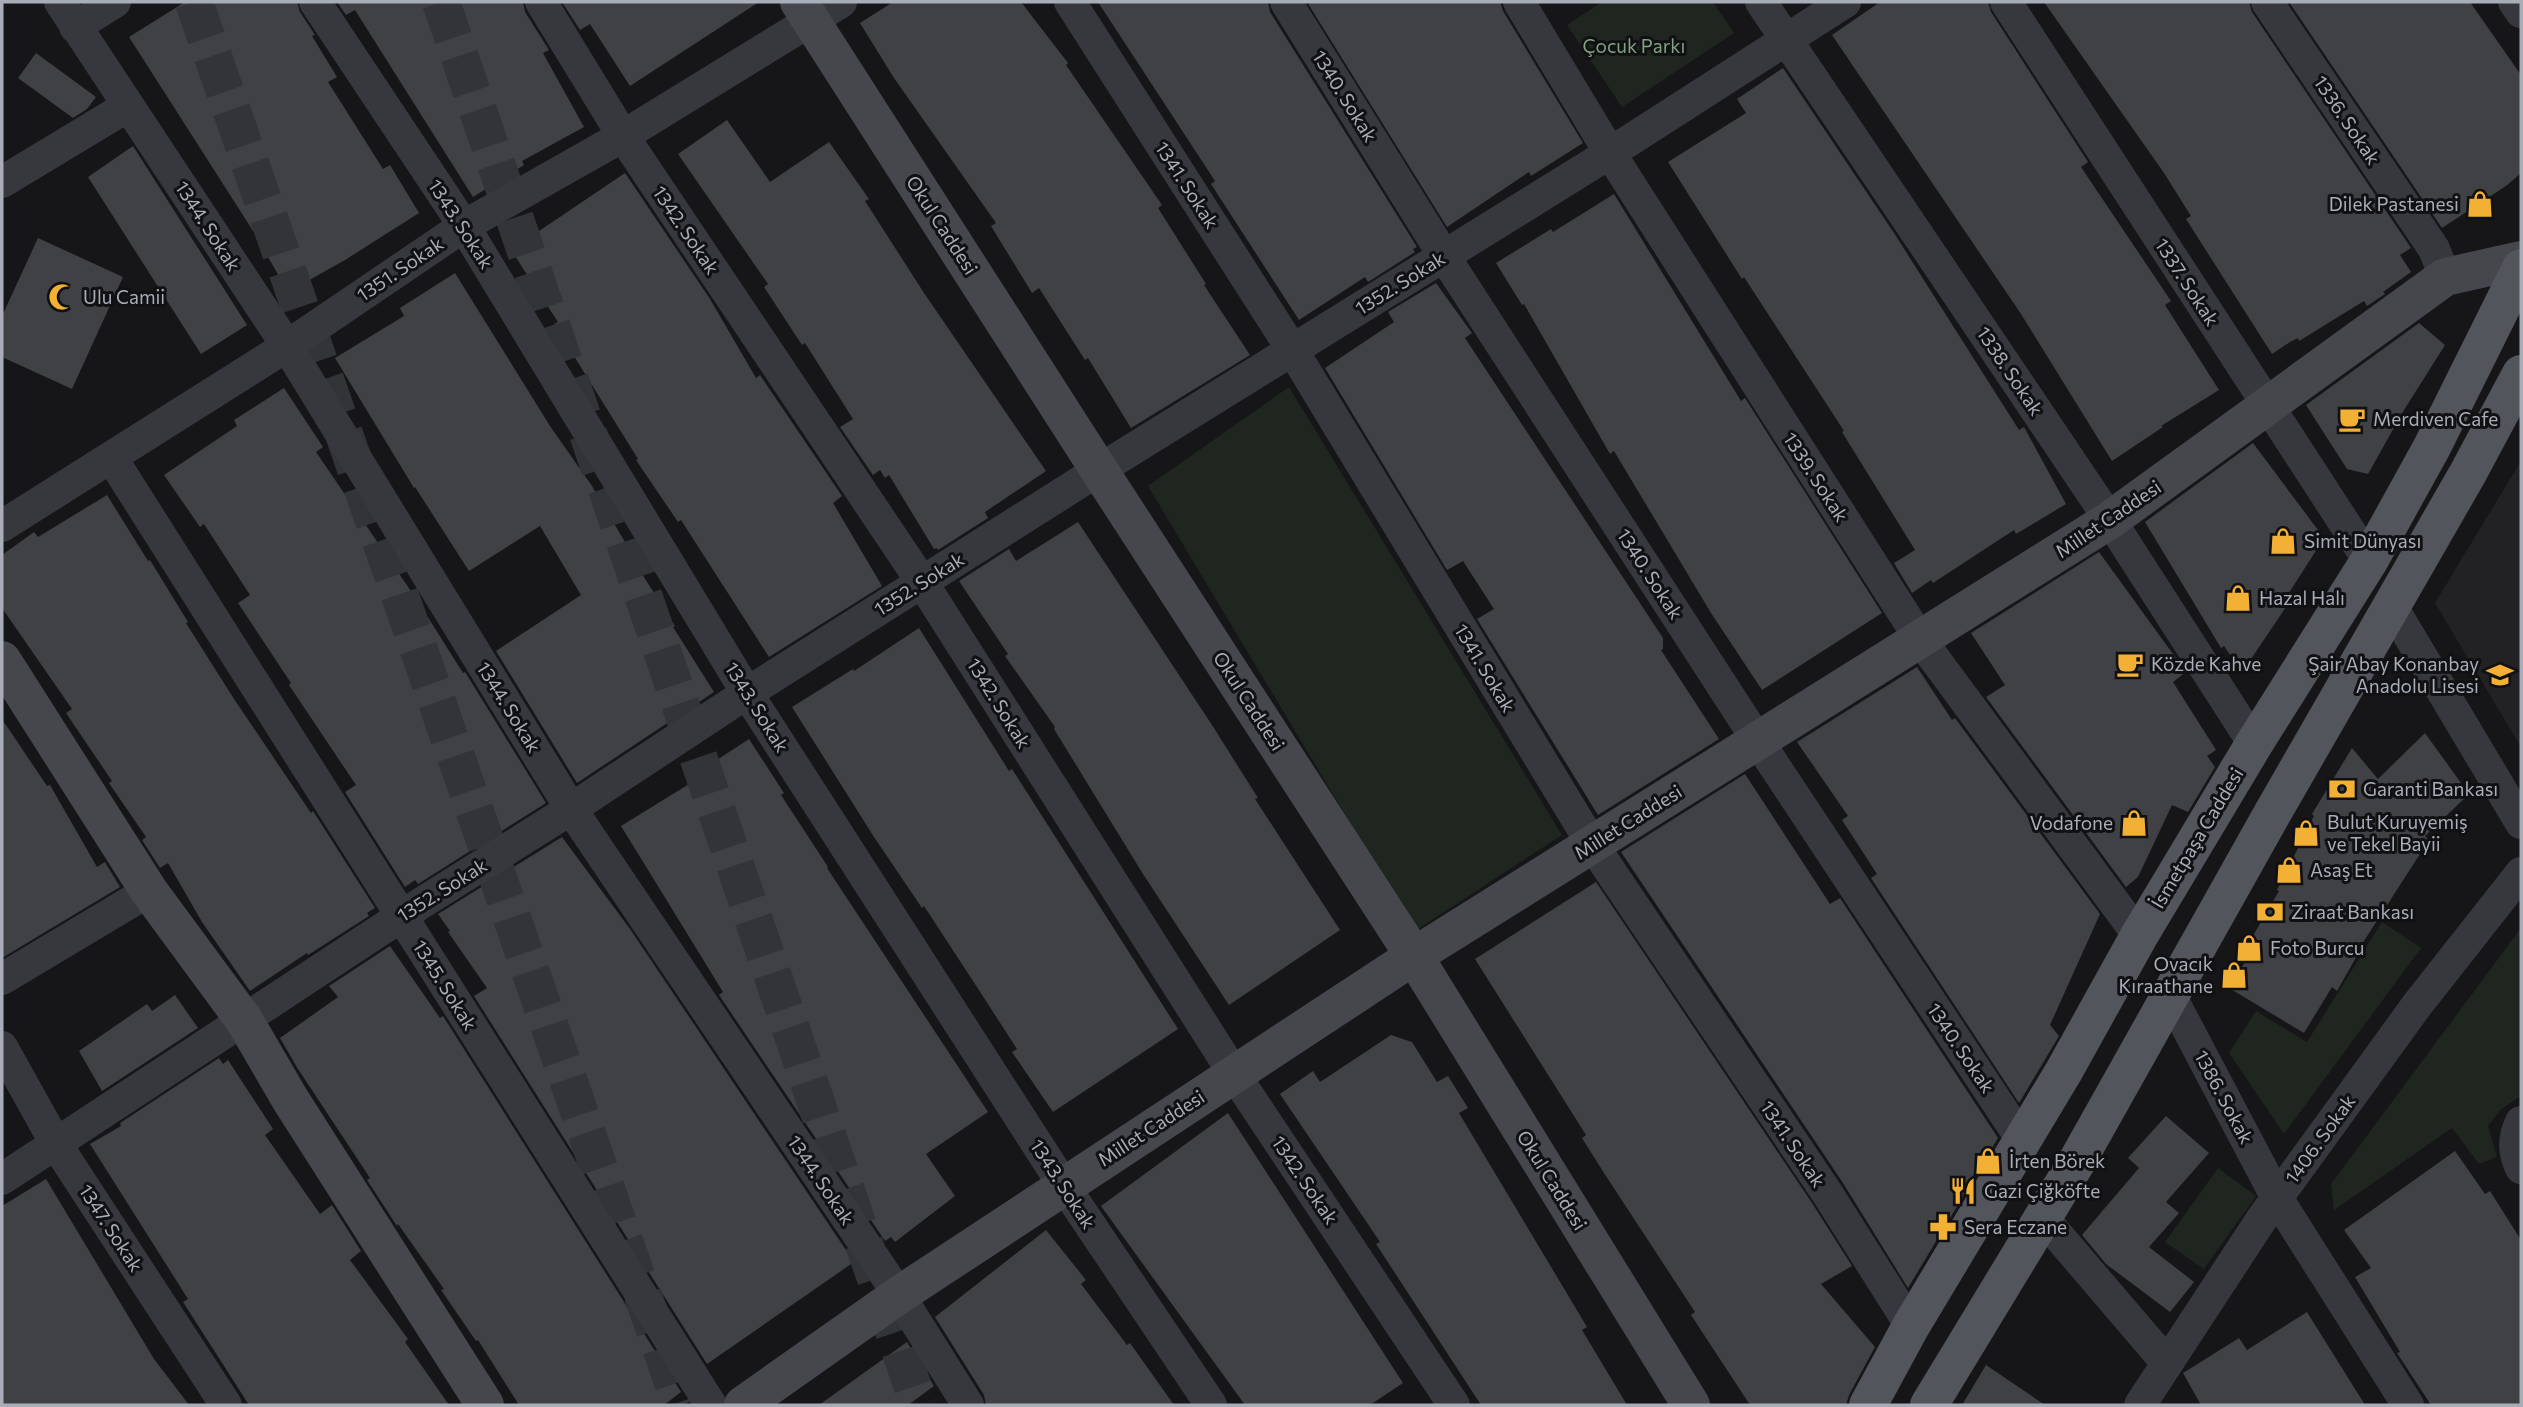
<svg xmlns="http://www.w3.org/2000/svg" width="2523" height="1407" font-family="Commissioner,sans-serif">
	<style>
		.built { fill: #222225 }
		.green { fill: #1e261f }
		.building { fill: #404145 }
		.lines { fill: none; stroke-linecap: round; stroke-linejoin: round }
		.highway-tunnel { stroke: #333438; stroke-width: 38; stroke-dasharray: 38 19; stroke-linecap: butt }
		.street { stroke: #37383d; stroke-width: 32 }
		.secondary { stroke: #45474d; stroke-width: 38 }
		.primary { stroke: #53555c; stroke-width: 38 }
		.labels { text-anchor: middle; stroke-width: 6; stroke-linejoin: round; paint-order: stroke }
		.park-label { font-size: 19px; fill: #7fa381; stroke: #111113 }
		.street-label { font-size: 19px; fill: #a8adb8; stroke: #111113 }
		.poi-label { font-size: 19px; fill: #a8adb8; stroke: #111113; text-anchor: start }
	</style>
	<rect width="100%" height="100%" fill="#161618"/>
	<!-- built -->
	<path class="built" d="M2521,461V747L2435,603Z"/>
	<!-- green -->
	<path class="green" d="M1602,2H1713L1734,33L1622,107L1567,25Z
		M1289,387L1562,835L1415,931L1148,486Z
		M2382,922L2421,948L2284,1134L2229,1053L2256,1011L2307,1042Z
		M2521,928V1096L2501,1109L2488,1126L2497,1157L2479,1164L2452,1128L2334,1210L2331,1184Z
		M2218,1168L2256,1196L2204,1269L2165,1242Z"/>
	<!-- building -->
	<path class="building" d="M185,2H297L300,12L315,35L312,36L337,77L328,82L383,169L390,165L419,213L345,260L288,292L255,234L129,37Z
		M337,2H523L525,12L549,50L543,53L584,127L522,161L524,165L473,197L355,10L346,15Z
		M562,2H759L630,86L590,24L580,30Z
		M893,2H1021L1068,63L1066,65L1162,205L1158,208L1206,284L1204,285L1250,355L1131,428L1088,358L1085,360L1039,288L1032,293L991,226L996,223L894,78L860,23Z
		M1098,2H1268L1270,12L1417,247L1413,249L1415,252L1368,282L1365,277L1299,320L1211,184L1215,181Z
		M1307,2H1500L1503,11L1583,143L1531,176L1529,172L1447,227Z
		M1880,2H1988L1991,12L2088,162L2081,167L2171,301L2165,305L2219,390L2161,426L2163,427L2112,461L2021,314L1832,35Z
		M2044,2H2249L2252,12L2411,248L2400,255L2411,272L2383,292L2385,294L2367,306L2364,301L2299,341L2298,338L2290,342L2272,354L2186,219L2191,216L2164,173Z
		M2289,2H2470L2521,75V173L2506,186L2442,228Z
		M36,53L96,97L87,109L73,118L18,78Z
		M1783,68L1894,233L2019,430L2024,427L2066,504L2016,534L2014,530L1933,583L1931,580L1912,593L1894,563L1915,550L1842,432L1844,431L1744,277L1742,279L1668,162L1746,113L1737,99Z
		M727,120L770,182L829,142L869,199L865,201L924,293L1046,471L985,512L988,518L938,550L937,548L934,549L889,475L885,478L880,470L873,475L840,427L853,419L805,343L802,345L764,287L768,284L678,154Z
		M133,146L247,325L201,354L88,177Z
		M625,173L710,299L756,378L760,375L842,496L833,503L882,586L769,657L681,520L678,522L636,460L638,459L554,324L558,322L511,250Z
		M1614,194L1741,401L1745,398L1882,613L1762,690L1711,613L1614,451L1610,454L1524,304L1522,305L1496,263L1551,229L1553,232Z
		M38,238L123,277L72,389L2,357V316Z
		M455,273L550,426L592,486L632,554L630,555L675,626L673,627L714,692L577,783L496,651L581,595L540,526L469,571L415,487L414,488L335,358L404,316L400,308Z
		M1436,283L1472,333L1465,338L1663,638V649L1661,650L1719,739L1598,815L1477,619L1494,609L1463,561L1447,570L1325,368L1394,322L1388,312Z
		M2419,323L2445,345L2404,410L2368,474L2347,469L2306,405Z
		M284,388L323,447L316,452L417,600L463,673L465,672L546,803L418,884L415,880L405,887L345,792L356,785L289,685L291,683L238,603L250,595L204,524L200,527L164,475L237,426L234,420Z
		M2253,443L2324,538L2287,596L2290,601L2251,659H2233L2224,646L2221,648L2145,522Z
		M107,495L148,561L150,560L188,622L186,623L234,699L311,813L313,811L375,908L367,913L369,916L308,955L307,953L250,991L202,922L168,863L160,868L142,840L146,837L109,783L112,781L66,713L72,709L2,608V555L34,532L38,537Z
		M1078,522L1212,725L1258,798L1255,799L1340,930L1229,1005L1143,874L1054,729L1055,727L1005,656L1008,654L959,581L1009,549L1016,561Z
		M2099,552L2186,672L2173,682L2216,750L2207,756L2215,767L2188,812L2172,805L2138,877L2126,887L1986,697L2005,685L1971,633Z
		M919,628L1009,771L1012,769L1178,1029L1053,1112L1012,1052L1017,1049L975,984L924,906L922,908L874,837L792,707L853,669L854,671Z
		M1917,667L1952,720L1955,718L2100,914L2050,1025L2059,1036L2019,1103L1871,878L1877,874L1842,820L1848,816L1797,742Z
		M2,719L47,786L50,785L97,867L105,862L120,887L2,958Z
		M2425,733L2469,794L2425,836L2429,840L2362,944L2363,945L2337,991L2332,987L2304,1033L2229,988L2256,944L2250,941L2279,891L2277,890L2314,816L2312,814L2352,748L2378,779Z
		M749,739L784,793L781,795L828,867L827,868L988,1112L926,1154L955,1196L895,1242L891,1237L885,1241L719,995L723,992L621,826L694,781L691,777Z
		M1745,774L1830,904L1840,898L1998,1138L1908,1288L1843,1183L1621,852Z
		M562,837L630,929L854,1262L707,1364L474,996L487,988L448,932L450,931L438,914Z
		M1596,882L1812,1203L1852,1266L1821,1284L1875,1347L1849,1395L1846,1405H1750L1691,1315L1695,1312L1604,1173L1582,1138L1586,1135L1475,959Z
		M390,946L440,1018L443,1016L681,1392L664,1405H519L478,1340L476,1341L441,1290L444,1289L398,1224L397,1226L367,1180L370,1178L298,1069L280,1038L338,997L329,986Z
		M175,995L198,1028L102,1091L79,1051L147,1004L152,1011Z
		M1391,1035L1412,1042L1437,1082L1448,1076L1468,1108L1459,1113L1587,1327L1582,1330L1627,1405H1481L1376,1244L1380,1242L1280,1094L1313,1071L1320,1082Z
		M219,1058L223,1064L228,1060L273,1129L265,1135L320,1214L332,1205L361,1251L350,1260L408,1339L405,1342L449,1405H249L183,1302L188,1299L90,1144L121,1126L120,1123Z
		M1228,1113L1403,1383L1370,1405H1245L1101,1206Z
		M2166,1116L2209,1153L2166,1202L2179,1213L2149,1247L2194,1282L2170,1312L2106,1264L2082,1235L2139,1168L2128,1158Z
		M2455,1151L2485,1194L2490,1191L2521,1240V1405H2431L2397,1353L2400,1352L2355,1277L2371,1268L2344,1230Z
		M46,1179L154,1359L189,1405H2V1206Z
		M1046,1230L1086,1280L1081,1284L1127,1345L1130,1343L1174,1405H986L984,1395L935,1317Z
		M2307,1312L2365,1405H2201L2183,1373L2239,1338L2247,1350Z
		M907,1342L934,1386L908,1405H819Z
		M1986,1365L2045,1405H1962Z"/>
	<g class="lines">
		<!-- highway-tunnel -->
		<path class="highway-tunnel" d="M194,2L681,1405
			M441,2L919,1405"/>
		<!-- street -->
		<path class="street" d="M60,2L287,346L571,809L899,1295L968,1405
			M315,2L464,226L747,693L1064,1186L1211,1405
			M541,2L623,136L922,582L1234,1074L1454,1405
			M1070,2L1293,351L1592,844L1827,1193L1911,1326
			M1286,2L1444,256L1758,741L2022,1140
			M1519,2L1610,153L1920,639L2139,936
			M1761,2L2110,520L2254,744
			M2006,2L2369,561
			M2267,2L2434,249L2445,277
			M2514,2L2521,12
			M75,27L115,2
			M2,182L128,106
			M111,457L711,1405
			M2,526L287,346L464,226L623,136L841,2
			M2392,607L2521,823
			M2,979L149,891
			M2171,997L2277,1198L2408,1405
			M2,1047L56,1144L226,1405
			M2521,1122C2513,1138 2513,1152 2521,1168
			M2,1179L420,904L571,809L747,693L1099,470L1610,153L1845,2
			M2043,1218L2167,1363
			M2140,1405L2261,1220L2417,1005L2521,873"/>
		<!-- secondary -->
		<path class="secondary" d="M799,2L1099,470L1414,956L1691,1405
			M2,660L149,891L244,1020L290,1099L485,1405
			M743,1405L899,1295L1414,956L2110,520L2445,277L2521,260"/>
		<!-- primary -->
		<path class="primary" d="M1868,1405L1911,1326L2064,1071L2139,936L2254,744L2369,561L2432,447L2521,268
			M1929,1405L2076,1163L2272,814L2468,473L2521,374"/>
	</g>
	<!-- icons -->
	<defs>
		<symbol id="shop-bare" viewBox="-9 -9 18 18"><path d="M-5-2.5h2.3a2.7 3.5 0 0 1 5.4 0H5L5.5 6h-11ZM-1.5-2.5h3a1.5 2.3 0 0 0-3 0Z" fill="#f2b134" stroke="#111113" stroke-width="2.5" paint-order="stroke"/></symbol>
		<symbol id="mosque-bare" viewBox="-9 -9 18 18"><path d="M3.5-4.9A6 6 0 1 0 3.5 4.9A5 5 0 1 1 3.5-4.9Z" fill="#f2b134" stroke="#111113" stroke-width="2.5" paint-order="stroke"/></symbol>
		<symbol id="cafe-bare" viewBox="-9 -9 18 18"><path d="M-5.5-4.5H6V0H3Q3 3.5 0 3.5H-2.5Q-5.5 3.5-5.5 0ZM3-3.2v2h1.7v-2ZM-6 4.5H4V6H-6Z" fill="#f2b134" stroke="#111113" stroke-width="2.5" paint-order="stroke"/></symbol>
		<symbol id="school-bare" viewBox="-9 -9 18 18"><path d="M0-5L7-2L0 1L-7-2ZM-4 1L0 2.5L4 1V4Q0 6-4 4Z" fill="#f2b134" stroke="#111113" stroke-width="2.5" paint-order="stroke"/></symbol>
		<symbol id="bank-bare" viewBox="-9 -9 18 18"><path d="M-6-4H6V4H-6ZM0-2.3a2.3 2.3 0 1 0 0 4.6a2.3 2.3 0 1 0 0-4.6Z" fill="#f2b134" stroke="#111113" stroke-width="2.5" paint-order="stroke"/></symbol>
		<symbol id="restaurant-bare" viewBox="-9 -9 18 18"><path d="M-5-6h1v4h1v-4h1v4h1v-4h1v5L-1.5 .5V6h-2V.5L-5-1ZM5-6V6H3V1.5H1.5Q1.5-4 5-6Z" fill="#f2b134" stroke="#111113" stroke-width="2.5" paint-order="stroke"/></symbol>
		<symbol id="pharmacy-bare" viewBox="-9 -9 18 18"><path d="M-2-6h4v4h4v4h-4v4h-4v-4h-4v-4h4Z" fill="#f2b134" stroke="#111113" stroke-width="2.5" paint-order="stroke"/></symbol>
	</defs>
	<g fill-rule="evenodd">
		<use href="#shop-bare" x="2461" y="185" width="38" height="38"/>
		<use href="#mosque-bare" x="43" y="278" width="38" height="38"/>
		<use href="#cafe-bare" x="2333" y="400" width="38" height="38"/>
		<use href="#shop-bare" x="2264" y="522" width="38" height="38"/>
		<use href="#shop-bare" x="2219" y="579" width="38" height="38"/>
		<use href="#cafe-bare" x="2111" y="645" width="38" height="38"/>
		<use href="#school-bare" x="2481" y="656" width="38" height="38"/>
		<use href="#bank-bare" x="2323" y="770" width="38" height="38"/>
		<use href="#shop-bare" x="2115" y="804" width="38" height="38"/>
		<use href="#shop-bare" x="2287" y="814" width="38" height="38"/>
		<use href="#shop-bare" x="2270" y="851" width="38" height="38"/>
		<use href="#bank-bare" x="2251" y="893" width="38" height="38"/>
		<use href="#shop-bare" x="2230" y="929" width="38" height="38"/>
		<use href="#shop-bare" x="2215" y="956" width="38" height="38"/>
		<use href="#shop-bare" x="1969" y="1142" width="38" height="38"/>
		<use href="#restaurant-bare" x="1944" y="1172" width="38" height="38"/>
		<use href="#pharmacy-bare" x="1924" y="1208" width="38" height="38"/>
	</g>
	<g class="labels">
		<!-- park labels -->
		<g class="park-label">
			<text x="1634" y="53">Çocuk Parkı</text>
		</g>
		<!-- street labels -->
		<g class="street-label">
			<text transform="translate(1345 96) rotate(58)" y="7">1340. Sokak</text>
			<text transform="translate(2347 120) rotate(56)" y="7">1336. Sokak</text>
			<text transform="translate(1187 185) rotate(57)" y="7">1341. Sokak</text>
			<text transform="translate(461 224) rotate(57)" y="7">1343. Sokak</text>
			<text transform="translate(942 225) rotate(57)" y="7">Okul Caddesi</text>
			<text transform="translate(208 226) rotate(57)" y="7">1344. Sokak</text>
			<text transform="translate(686 230) rotate(56)" y="7">1342. Sokak</text>
			<text transform="translate(400 269) rotate(-34)" y="7">1351. Sokak</text>
			<text transform="translate(2187 282) rotate(57)" y="7">1337. Sokak</text>
			<text transform="translate(1400 283) rotate(-32)" y="7">1352. Sokak</text>
			<text transform="translate(2010 371) rotate(56)" y="7">1338. Sokak</text>
			<text transform="translate(1816 477) rotate(57)" y="7">1339. Sokak</text>
			<text transform="translate(2108 519) rotate(-34)" y="7">Millet Caddesi</text>
			<text transform="translate(1650 574) rotate(57)" y="7">1340. Sokak</text>
			<text transform="translate(919 584) rotate(-32)" y="7">1352. Sokak</text>
			<text transform="translate(1485 668) rotate(59)" y="7">1341. Sokak</text>
			<text transform="translate(1249 701) rotate(57)" y="7">Okul Caddesi</text>
			<text transform="translate(999 703) rotate(58)" y="7">1342. Sokak</text>
			<text transform="translate(509 707) rotate(58)" y="7">1344. Sokak</text>
			<text transform="translate(757 707) rotate(58)" y="7">1343. Sokak</text>
			<text transform="translate(1628 822) rotate(-32)" y="7">Millet Caddesi</text>
			<text transform="translate(2197 838) rotate(-59)" y="7">İsmetpaşa Caddesi</text>
			<text transform="translate(442 890) rotate(-32)" y="7">1352. Sokak</text>
			<text transform="translate(445 985) rotate(58)" y="7">1345. Sokak</text>
			<text transform="translate(1961 1048) rotate(56)" y="7">1340. Sokak</text>
			<text transform="translate(2224 1097) rotate(62)" y="7">1386. Sokak</text>
			<text transform="translate(1151 1128) rotate(-33)" y="7">Millet Caddesi</text>
			<text transform="translate(2320 1139) rotate(-54)" y="7">1406. Sokak</text>
			<text transform="translate(1793 1144) rotate(56)" y="7">1341. Sokak</text>
			<text transform="translate(821 1180) rotate(56)" y="7">1344. Sokak</text>
			<text transform="translate(1305 1180) rotate(56)" y="7">1342. Sokak</text>
			<text transform="translate(1552 1180) rotate(58)" y="7">Okul Caddesi</text>
			<text transform="translate(1063 1184) rotate(57)" y="7">1343. Sokak</text>
			<text transform="translate(111 1228) rotate(57)" y="7">1347. Sokak</text>
		</g>
		<!-- poi labels -->
		<g class="poi-label">
			<text x="2459" y="211" text-anchor="end">Dilek Pastanesi</text>
			<text x="83" y="304">Ulu Camii</text>
			<text x="2373" y="426">Merdiven Cafe</text>
			<text x="2304" y="548">Simit Dünyası</text>
			<text x="2259" y="605">Hazal Halı</text>
			<text x="2151" y="671">Közde Kahve</text>
			<text x="2479" y="671" text-anchor="end">Şair Abay Konanbay<tspan x="2479" dy="22">Anadolu Lisesi</tspan></text>
			<text x="2363" y="796">Garanti Bankası</text>
			<text x="2327" y="829">Bulut Kuruyemiş<tspan x="2327" dy="22">ve Tekel Bayii</tspan></text>
			<text x="2113" y="830" text-anchor="end">Vodafone</text>
			<text x="2310" y="877">Asaş Et</text>
			<text x="2291" y="919">Ziraat Bankası</text>
			<text x="2270" y="955">Foto Burcu</text>
			<text x="2213" y="971" text-anchor="end">Ovacık<tspan x="2213" dy="22">Kıraathane</tspan></text>
			<text x="2009" y="1168">İrten Börek</text>
			<text x="1984" y="1198">Gazi Çiğköfte</text>
			<text x="1964" y="1234">Sera Eczane</text>
		</g>
	</g>
	<!-- border -->
	<rect width="2523" height="1407" fill="none" stroke="#a8adb8" stroke-width="7"/>
</svg>
